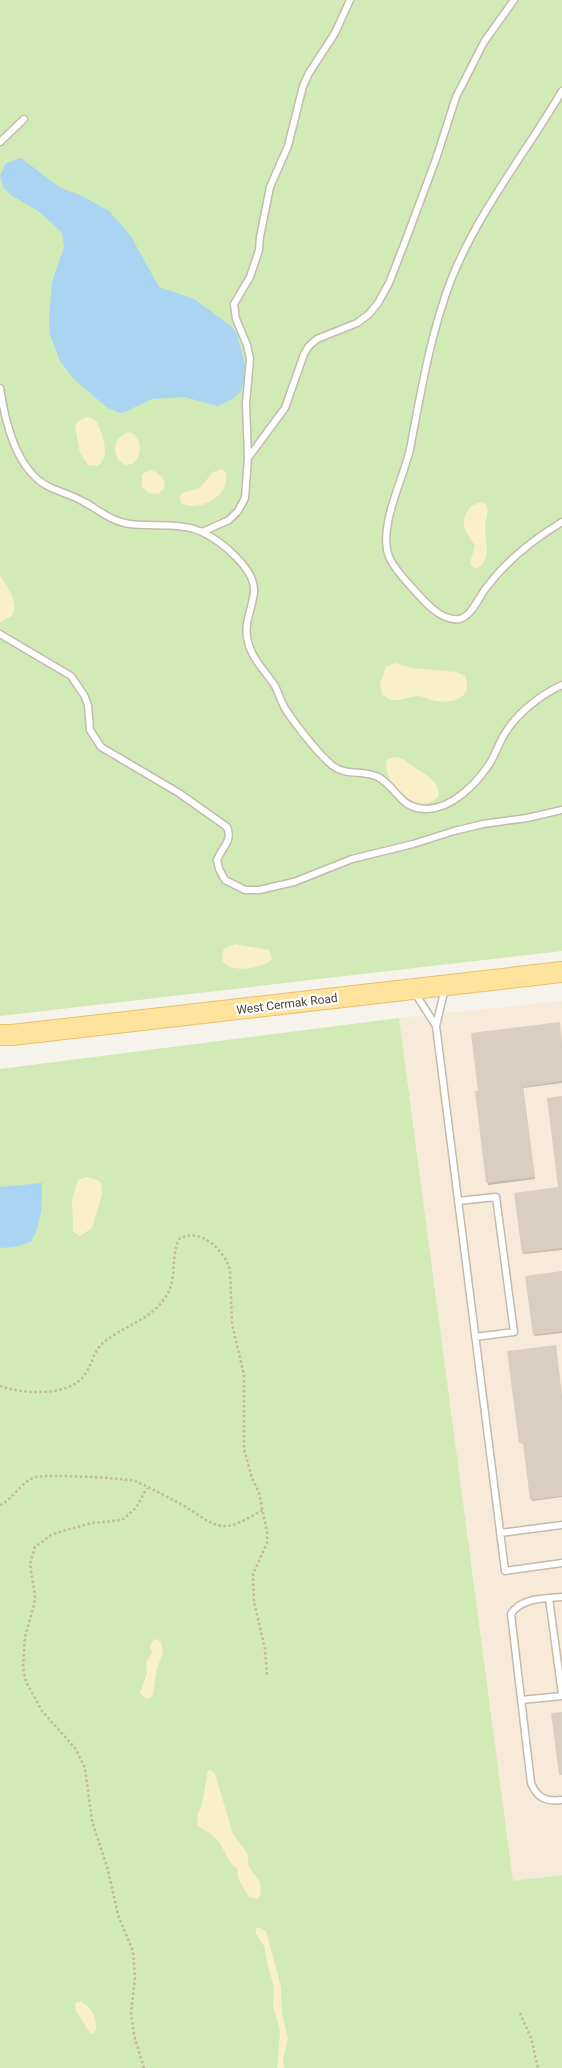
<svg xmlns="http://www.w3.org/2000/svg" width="562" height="2068" font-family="Roboto,sans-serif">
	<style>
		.commercial { fill: #f7ead8 }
		.green { fill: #d2eab5 }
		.sand { fill: #f9efc9 }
		.water { fill: #a9d4f2 }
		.shadow { fill: #0003 }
		.building { fill: #d8cfc1 }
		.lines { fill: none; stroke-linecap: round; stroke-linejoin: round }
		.service-casing { stroke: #c2bbae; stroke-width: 9 }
		.primary-casing { stroke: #e6c16a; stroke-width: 22 }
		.path { stroke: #c4b79f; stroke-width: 2.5; stroke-dasharray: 2.5 2.5; stroke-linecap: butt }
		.service { stroke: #fff; stroke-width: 6 }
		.primary { stroke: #ffe39c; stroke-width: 20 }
		.labels { text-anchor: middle; stroke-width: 4.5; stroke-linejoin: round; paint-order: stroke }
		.street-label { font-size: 12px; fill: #4b4439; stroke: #fff }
	</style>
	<rect width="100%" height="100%" fill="#f6f3ec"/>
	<!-- commercial -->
	<path class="commercial" d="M562,1001V1875L513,1882L399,1018Z"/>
	<!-- green -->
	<path class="green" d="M0,0H562V951L0,1016Z
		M399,1018L513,1881L562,1875V2068H0V1069Z"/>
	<!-- sand -->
	<path class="sand" d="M86,417L93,419L97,422C102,434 112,458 97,466L88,465L80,453L75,426L77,422Z
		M130,432C143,437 142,456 133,464L125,465C110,456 112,436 130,432Z
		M222,469L226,473C231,496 199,513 181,503L180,496L182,493L200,488L213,472Z
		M150,470C159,472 167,479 164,489L158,494L149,493L142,487V474Z
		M480,502L486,504C490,513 485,519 485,528C485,542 491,554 481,566L474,569L470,563L475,546C466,530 457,525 471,506Z
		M0,575C8,588 19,602 12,616L0,622Z
		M395,663L412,668L456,672L465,676C474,698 453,704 435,701C430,700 425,697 419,696C406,696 394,707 382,694L380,683L386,667Z
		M394,757C404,758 407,762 415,768C426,775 441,781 438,797C419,818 380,782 387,760Z
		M235,944L269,950L272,959C264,970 211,977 224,949Z
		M87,1177L98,1180L101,1183L102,1195L92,1228L80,1236L73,1232L72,1200L78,1180Z
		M154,1639L161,1641L163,1653L157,1668L153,1694L152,1697L146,1699L140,1693L147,1673L146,1663L152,1652L150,1646Z
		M208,1770H211L215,1774L233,1834L247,1853L249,1867L260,1882L261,1894L257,1899L249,1897L238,1878L237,1868C228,1862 226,1854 221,1845C217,1837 206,1831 198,1826L197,1815L202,1804Z
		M258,1927L266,1931L281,1987L282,2014L288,2038L283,2060L284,2068H277L280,2032L273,2004L274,1987L268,1967L264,1946L256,1934V1929Z
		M81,2001C90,2007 98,2018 96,2029L93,2034L90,2033L76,2011L75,2003Z"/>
	<!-- water -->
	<path class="water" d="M21,158L59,187L82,196L109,211L130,235L159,287L194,299L231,326L237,334L245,365L244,380L241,391L234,398L218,406L184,397L152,399L127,411L120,413L106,407L73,378L60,361L50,334L49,319L52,282L64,247L62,232L38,211L11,195L3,187L0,176L6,163Z
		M42,1183C42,1206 42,1222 31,1242L14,1247L0,1248V1187Z"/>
	<!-- shadow -->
	<path class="shadow" d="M562,1043V1083L523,1088L535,1179L488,1185L476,1092Z
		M562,1097V1250L524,1254L523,1253L560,1188Z
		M562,1272V1333L535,1336L534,1334Z
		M562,1395V1497L532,1501L524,1444L520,1443Z"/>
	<!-- building -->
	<path class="building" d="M560,1022L562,1042V1081L523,1087L535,1177L486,1183L475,1091H478L471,1033Z
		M562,1096V1248L522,1253L514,1193L558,1187L547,1098Z
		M562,1271V1331L533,1335L525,1276Z
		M556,1345L562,1394V1496L530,1500L523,1443H519L507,1351Z
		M562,1712V1775H559L551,1713Z"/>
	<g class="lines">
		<defs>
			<path id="service" d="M562,91C525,154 478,212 451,280C430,335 421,392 410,449C404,478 376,530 390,559C396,571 406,581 415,591C426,603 441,621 459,619C471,617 479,597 486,588C507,560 532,540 562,522
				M0,142L24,119
				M0,388C5,421 15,465 44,484C57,492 71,494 84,502C99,510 112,522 130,524C153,527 180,522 202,532C221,541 256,569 254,592C252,610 243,624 248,642C252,659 266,672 275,686C279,694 281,702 286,710C296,725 318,754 333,766C346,776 364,770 378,777C398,788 399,809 427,809C452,808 474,786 488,766C495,756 498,745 504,735C516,714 540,695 562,685
				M248,458L285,408L304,354L309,346L317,339L357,323L369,314L378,303L389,283L405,242L436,159L456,97L484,42L514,0
				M202,532L229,520L238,511L245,498L248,458L246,403L250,359L247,345L236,319L234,304L250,277L259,250L260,237L270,187L288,146L303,86L309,73L335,33L350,0
				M0,634L71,676L84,695L88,705L90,730L101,747L179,793L227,827C233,841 222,847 217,860L219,869L225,880L245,890H259L294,882L352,859L413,844L454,831L483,824L527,818L562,810
				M415,993L436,1026L505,1571L562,1563
				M436,1026L445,988
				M458,1201L496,1197L514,1332L475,1337
				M500,1533L562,1525
				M562,1597C544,1599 522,1597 511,1614L531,1783C537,1798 546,1802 562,1800
				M549,1598L562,1694
				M521,1700L562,1696"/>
			<path id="primary" d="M0,1035H12L562,972"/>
		</defs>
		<!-- service casing -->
		<use href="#service" class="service-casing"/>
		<!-- primary casing -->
		<use href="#primary" class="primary-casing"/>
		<!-- path -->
		<path class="path" d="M0,1386C22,1394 66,1397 83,1377C92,1366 93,1351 104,1342C125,1325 149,1321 165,1298C178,1280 170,1258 179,1239C200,1226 225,1251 230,1270L232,1324L244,1375V1449L252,1478L259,1493L267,1532V1543L253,1574L254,1602L265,1649L267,1676
			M0,1505C14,1499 21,1481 36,1477C46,1474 124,1478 135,1481C147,1486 162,1494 173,1500C188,1506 209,1526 224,1526C237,1527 252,1515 263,1510
			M520,2013L531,2038L538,2068
			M144,2068L134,2035L131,2013L135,1978L133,1951L118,1915L108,1870L92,1821L85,1768L75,1748L42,1711L26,1682L23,1667L25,1637L34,1605L35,1596L30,1564L35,1547L51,1535L66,1530L92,1523L122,1520L136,1508L147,1488"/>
		<!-- service -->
		<use href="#service" class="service"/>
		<!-- primary -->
		<use href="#primary" class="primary"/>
	</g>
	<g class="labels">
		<!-- street labels -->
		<g class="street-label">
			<text transform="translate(287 1004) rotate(-7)" y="4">West Cermak Road</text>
		</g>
	</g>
</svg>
